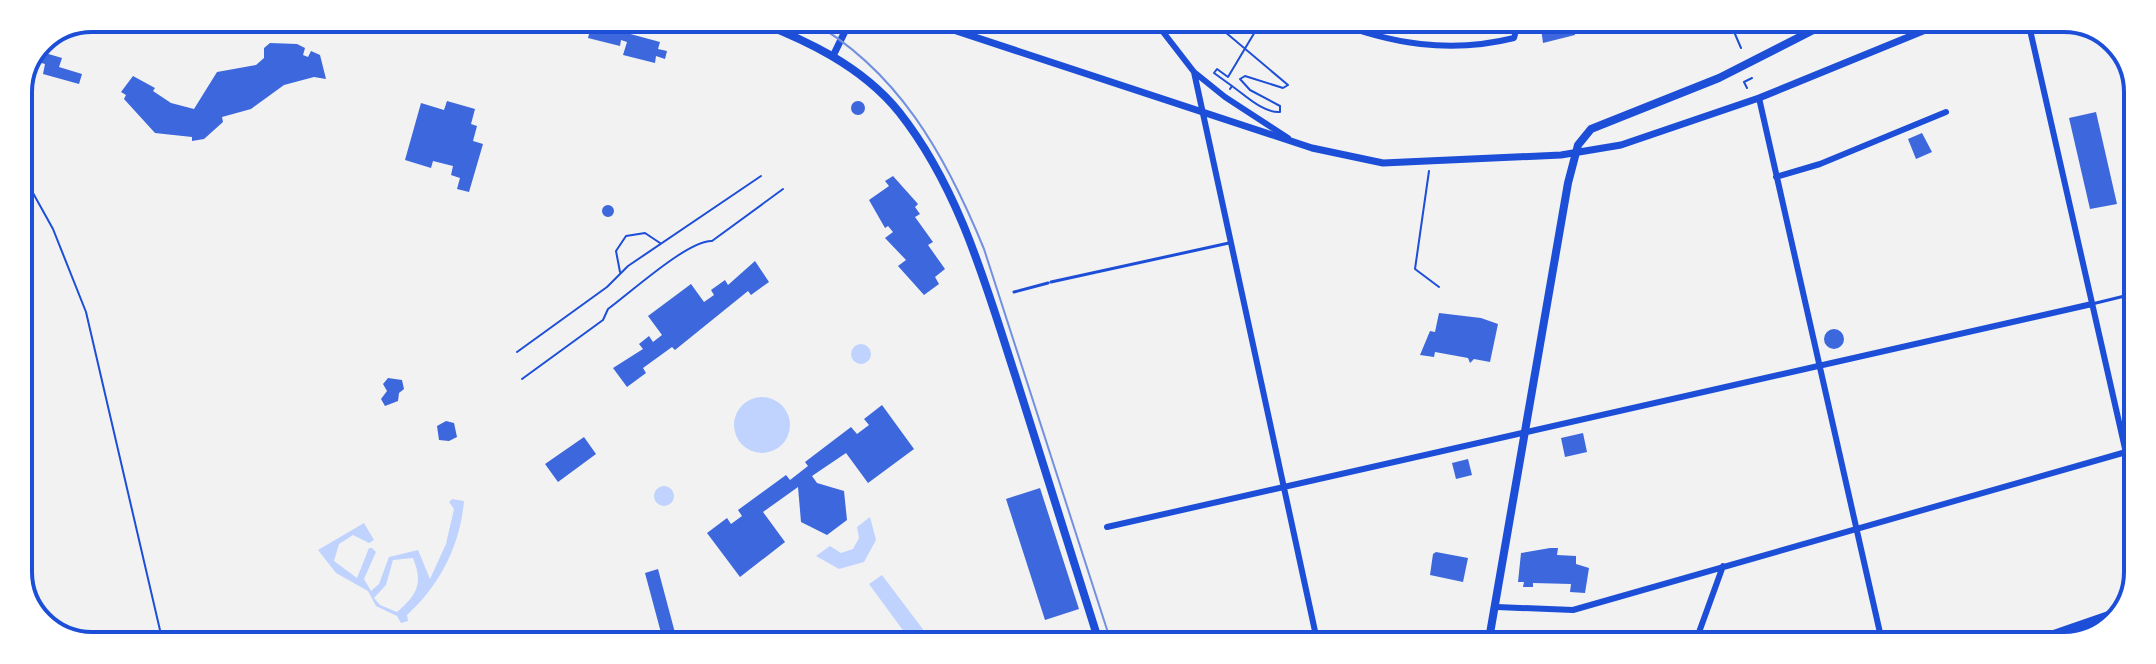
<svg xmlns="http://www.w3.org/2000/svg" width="2156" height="664" font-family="'Alegreya Sans',sans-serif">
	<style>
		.water { fill: #bfd3fe; fill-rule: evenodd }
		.building { fill: #3d67dc }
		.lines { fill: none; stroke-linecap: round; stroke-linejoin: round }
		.path { stroke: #1d4ed8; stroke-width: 2 }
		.service { stroke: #1d4ed8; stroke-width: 3 }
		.minor { stroke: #1d4ed8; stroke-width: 6 }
		.tertiary { stroke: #1d4ed8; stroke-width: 7 }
		.secondary { stroke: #1d4ed8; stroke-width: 8 }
		.tram { stroke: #7290e2; stroke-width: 2 }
		.rim { fill: none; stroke: #1d4ed8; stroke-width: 4 }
	</style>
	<rect width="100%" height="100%" fill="#f2f2f2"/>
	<!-- water -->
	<path class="water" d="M851 354a10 10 0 1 1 20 0a10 10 0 1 1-20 0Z
		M734 425a28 28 0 1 1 56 0a28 28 0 1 1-56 0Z
		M654 496a10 10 0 1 1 20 0a10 10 0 1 1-20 0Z
		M452,499L464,501C460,546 440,585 407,615L408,621L401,623L397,616L376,606L368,591L336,573L318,550L364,523L374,540L369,543L353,535L339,544L334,561L357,578L369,548H372L376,552L364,579L371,591L379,584L389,557L418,550L430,579L446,544L454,509L449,502ZM413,558C423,583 418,594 397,612L380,605L374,598L386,585L393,560Z
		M870,517L876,540L864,562L839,569L816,556L830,546L841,553L853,549L859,538L857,527Z
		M882,575L934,644H913L869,584Z"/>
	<!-- building -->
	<path class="building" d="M555,19H606L626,24L623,32L660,42L658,49L667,51L665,59L656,56L655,63L623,55L627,42L621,40L620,46L588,38L592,22L587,21L585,28Z
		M1540,20H1573L1575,35L1543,43Z
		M270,43L297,44L305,48L303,55L308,57L311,51L320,55L326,79L314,77L284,85L251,109L222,117L223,122L204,139L192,141V137L155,133L124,99L126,95L121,92L133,76L155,88L153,91L171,103L194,109L217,72L256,65L264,58V48Z
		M35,50L62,58L59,67L82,74L79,84L43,74L45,64L31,60Z
		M851 108a7 7 0 1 1 14 0a7 7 0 1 1-14 0Z
		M447,101L475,109L471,124L477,126L473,141L483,144L469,192L457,189L460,178L451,175L453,166L433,161L431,168L405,160L421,103L444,110Z
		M2096,112L2117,204L2090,209L2069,118Z
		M1922,133L1932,152L1916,159L1908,139Z
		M893,176L918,204L915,207L920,214L915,217L933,242L928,245L945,269L935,277L939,284L924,295L898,266L906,260L885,238L893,232L888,226L885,228L869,200L889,186L885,181Z
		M602 211a6 6 0 1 1 12 0a6 6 0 1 1-12 0Z
		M755,261L769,282L751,295L748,291L675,350L672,347L643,368L646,373L627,387L613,368L643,349L639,344L649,336L653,342L662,335L648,316L691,284L704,302L714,295L711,290L725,280L728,285Z
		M1439,313L1481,318L1498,324L1490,362L1474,359L1470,363L1468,358L1435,352L1434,357L1420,355L1430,331L1435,332Z
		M1824 339a10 10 0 1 1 20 0a10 10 0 1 1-20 0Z
		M388,378L402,380L404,389L399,393L398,401L385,406L381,399L387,391L383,384Z
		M882,405L914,449L868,483L846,453L812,476L817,483L844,491L847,520L827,535L801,522L798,487L763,512L785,542L740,577L707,533L727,518L731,524L742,516L738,510L786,475L790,480L808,466L805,462L851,427L857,434L869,425L864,419Z
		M446,421L454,423L457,437L449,441L439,440L437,426Z
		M1583,433L1587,452L1565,457L1561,438Z
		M584,437L596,454L558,482L545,464Z
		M1468,459L1472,475L1456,479L1452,463Z
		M1040,488L1079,609L1045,620L1006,499Z
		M1550,548H1558L1557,555L1576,556V564L1589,568L1585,593L1570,592L1571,584L1533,583V587H1523L1524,582H1518L1521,553Z
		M1436,552L1468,558L1463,582L1430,575L1433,554Z
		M658,569L678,644H664L645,573Z"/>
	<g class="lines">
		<!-- path -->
		<path class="path" d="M1218,19V26L1288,85L1283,88L1245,76L1240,79L1250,90L1280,106V112C1263,113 1246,96 1232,86L1230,89
			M1224,20L1247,31L1251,28L1249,20
			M1729,20L1741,48
			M1232,86L1214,73L1217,69L1228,77L1262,20
			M1747,88L1744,82L1752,78
			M18,166L53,229L86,312L163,643
			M1429,171L1415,269L1439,287
			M620,272L616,251L626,236L645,233L660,243
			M517,352L607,287L628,266L761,176
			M522,379L603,320L608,309C630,293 688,240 712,241L783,189"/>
		<!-- service -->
		<path class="service" d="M1051,282L1229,243
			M1014,292L1048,283
			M2092,304L2137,293"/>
		<!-- minor -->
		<path class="minor" d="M1153,19L1194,72L1225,97L1288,138
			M1330,20C1390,44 1450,54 1514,38L1519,20
			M2028,21L2136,497
			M1194,72L1318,645
			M1759,98L1883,646
			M1776,177L1820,164L1946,112
			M1107,527L2092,304
			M1497,607L1573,610L2126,452
			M1171,641L1173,645
			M1694,646L1723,566"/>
		<!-- tertiary -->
		<path class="tertiary" d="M920,19L1312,148L1383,163L1561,155L1621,145L1759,98L1950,20
			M833,56L851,19"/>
		<!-- secondary -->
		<path class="secondary" d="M751,19C805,39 862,66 899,112C960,189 986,286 1016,378C1044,467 1072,556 1100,645
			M1488,645L1568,183L1578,145L1591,129L1719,78L1833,20
			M2019,646L2123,610"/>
		<!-- tram -->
		<path class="tram" d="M807,19C898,69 946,156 984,249L1112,645
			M2040,646L2117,620"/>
	</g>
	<!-- crop -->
	<path d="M0 0H2156V664H0ZM92 32H2064A60 60 0 0 1 2124 92V572A60 60 0 0 1 2064 632H92A60 60 0 0 1 32 572V92A60 60 0 0 1 92 32Z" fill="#fff" fill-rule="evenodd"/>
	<path class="rim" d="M92 32H2064A60 60 0 0 1 2124 92V572A60 60 0 0 1 2064 632H92A60 60 0 0 1 32 572V92A60 60 0 0 1 92 32Z"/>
</svg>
